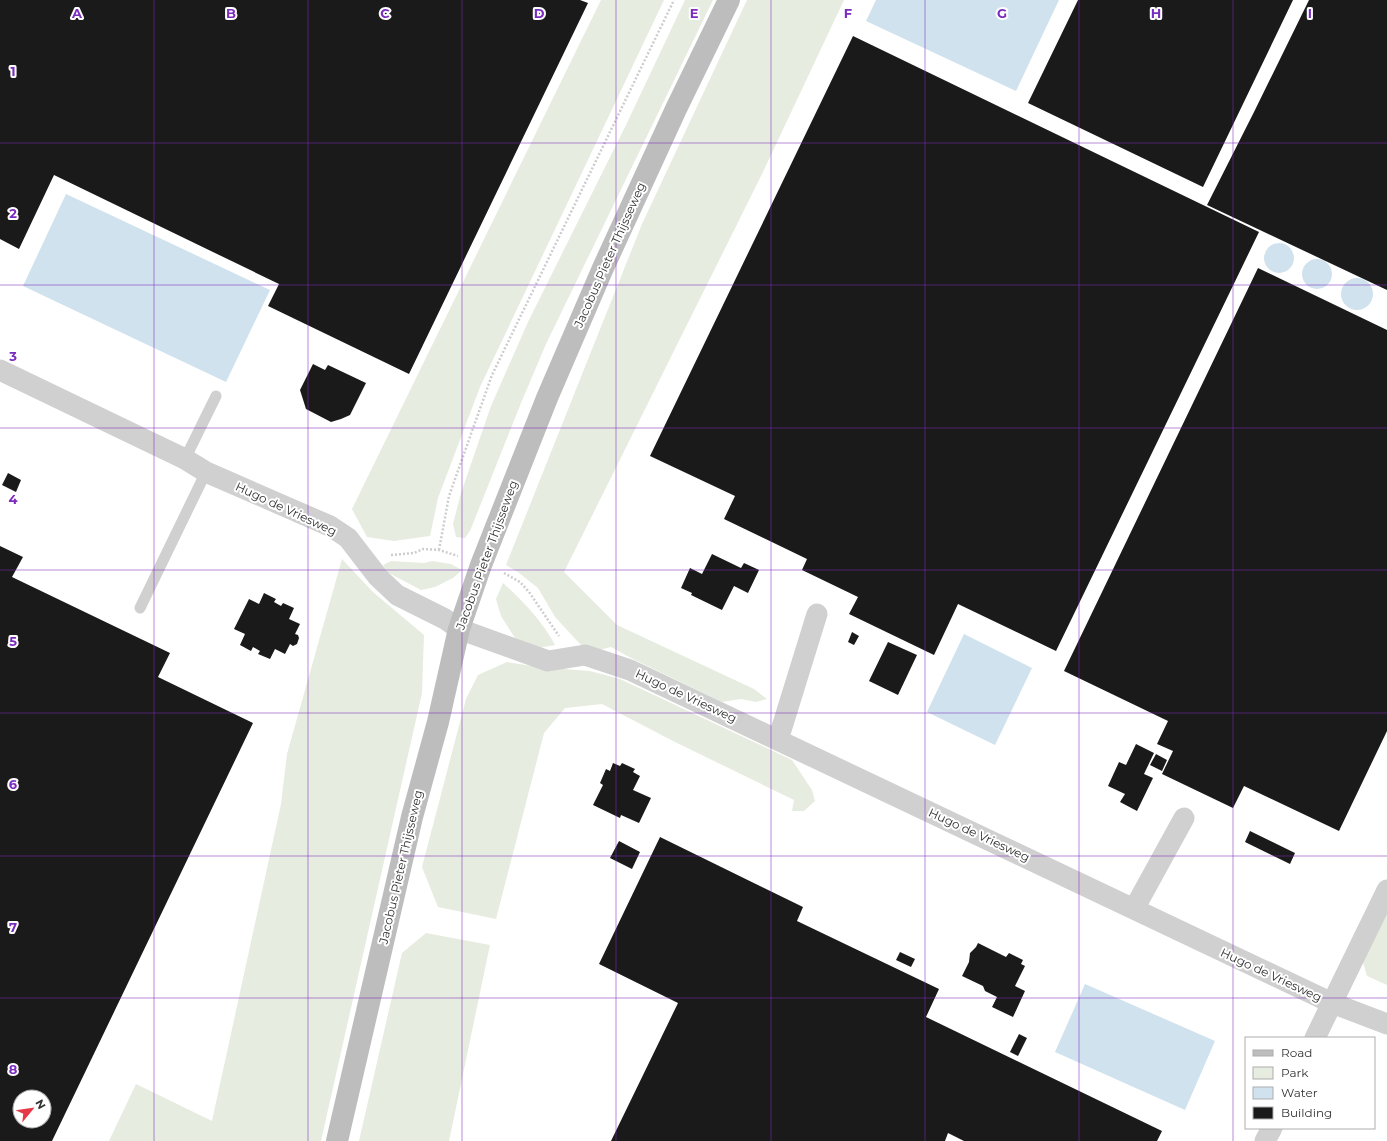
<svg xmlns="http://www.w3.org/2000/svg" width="1387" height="1141" font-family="Montserrat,sans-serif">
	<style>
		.green { fill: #e6ecdf }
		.water { fill: #cfe2ee }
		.building { fill: #1a1a1a; fill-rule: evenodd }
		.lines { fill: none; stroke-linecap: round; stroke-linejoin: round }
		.path { stroke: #cdcdcd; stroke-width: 2.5; stroke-dasharray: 2 2; stroke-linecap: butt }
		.lane { stroke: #d0d0d0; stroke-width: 11 }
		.street { stroke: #d0d0d0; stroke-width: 21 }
		.secondary { stroke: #bdbdbd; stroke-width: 22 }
		.grid { fill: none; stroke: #7b2cbf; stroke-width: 1; stroke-opacity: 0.55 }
		.labels { text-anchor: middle; stroke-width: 4; stroke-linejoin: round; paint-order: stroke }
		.street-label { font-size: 12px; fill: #333; stroke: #fff }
		.grid-label { font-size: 13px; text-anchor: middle; font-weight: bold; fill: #7b2cbf; stroke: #fff; stroke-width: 4; stroke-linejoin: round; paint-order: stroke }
	</style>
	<rect width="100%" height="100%" fill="#fff"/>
	<!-- green -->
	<path class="green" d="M601,0H664L480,387L438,498L430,536L394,541L367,537L352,509Z
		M685,0H713L546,344L521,403L470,531L465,538L456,537L453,524L461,493L491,406L528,322L626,125Z
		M747,0H844L761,176L564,572L617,625L754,689L767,699L756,702L741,699L722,702L631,658L611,647L599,650L581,645L555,617L538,588L518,572L506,565L642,224Z
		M342,559L373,592L424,635L422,693L321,1141H109L136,1084L212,1121L281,804L287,754Z
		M391,561L424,563L432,561L451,564L462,570L453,578L435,587L421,590L387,572L383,565Z
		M503,583C523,601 542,621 555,645L538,648L515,638L501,616L496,599Z
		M507,662L538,667L590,671L620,679L792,760L812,790L815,801L804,811H792L794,800L673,741L602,704L565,708L544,733L496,919L438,907L422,867L466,699L478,675Z
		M1387,911V985L1367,976L1363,962Z
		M426,933L490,945L449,1141H359L402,953Z"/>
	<!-- water -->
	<path class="water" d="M876,0H1059L1016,91L866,21Z
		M66,194L270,290L226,382L23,286Z
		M1264 258a15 15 0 1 1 30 0a15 15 0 1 1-30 0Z
		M1302 274a15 15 0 1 1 30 0a15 15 0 1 1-30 0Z
		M1341 294a16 16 0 1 1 32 0a16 16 0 1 1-32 0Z
		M964,634L1032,668L995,745L927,712Z
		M1085,984L1215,1041L1185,1110L1055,1052Z"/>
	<!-- building -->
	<path class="building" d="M0,0H580L588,3L409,374L268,306L279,284L54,175L19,249L0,239Z
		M1078,0H1293L1203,187L1028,103Z
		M1309,0H1387V290L1207,205L1254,112Z
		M853,36L1259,232L1056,651L958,604L934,655L849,614L858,597L802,570L807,559L724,519L735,496L650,456Z
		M1258,268L1387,330V731L1339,831L1244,786L1233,808L1162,774L1173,751L1157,744L1168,721L1064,671Z
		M313,364L325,370L328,365L366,383L350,415L341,419L331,422L306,409L300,390Z
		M8,473L21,480L16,492L2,485Z
		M0,546L23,557L12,577L170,653L158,677L253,723L52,1141H0ZM20,1097H44V1121H20Z
		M712,554L741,568L744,563L759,570L748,593L734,586L722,610L691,595L692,593L681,588L690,568L702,574Z
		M264,593L276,599L274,602L281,606L283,603L294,608L289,619L300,624L295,634L298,635L299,638L297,644L293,646L290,644L285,654L275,649L270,659L258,654L260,651L253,647L251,651L240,645L245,634L234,629L249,599L259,604Z
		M852,632L859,636L854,645L848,642Z
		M888,642L917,655L898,695L869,681Z
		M1136,744L1154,753L1144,774L1153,778L1137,811L1120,802L1125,794L1108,786L1119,762L1126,765Z
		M1156,754L1167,760L1162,771L1150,765Z
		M613,763L620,766L622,763L635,769L633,772L640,776L633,790L651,798L639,823L621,815L620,818L593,805L603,785L600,783L606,769L610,771Z
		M1250,831L1295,853L1290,864L1245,842Z
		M660,837L803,907L797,921L939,989L926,1017L1162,1131L1157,1141H964L948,1133L945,1141H611L678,1003L599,964Z
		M619,841L640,852L632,869L610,858Z
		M978,943L1006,957L1009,953L1023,960L1021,964L1025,966L1015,986L1025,991L1013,1017L992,1007L997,997L985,991L983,986L962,976L969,962L970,953L976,947Z
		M900,952L915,959L911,967L896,960Z
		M1019,1034L1027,1038L1018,1056L1010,1052Z"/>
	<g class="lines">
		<!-- path -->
		<path class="path" d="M439,550L449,496L492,375L674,0
			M391,555L414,553L423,549L439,550L458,556
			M504,573L520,582L529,592L559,636"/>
		<!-- lane -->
		<path class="lane" d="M185,459L216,396
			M140,608L206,472"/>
		<!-- street -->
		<path class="street" d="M0,370L185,459L206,472L330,526L348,538L378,577L397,595L445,619L459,629L548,661L585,655L630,670L1332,1003L1387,1024
			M778,740L817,614
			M1134,909L1184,818
			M1315,1038L1387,890
			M1265,1141L1272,1128"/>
		<!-- secondary -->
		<path class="secondary" d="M337,1141L412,817L438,722L459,629L481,565L547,398L603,268L676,109L729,0"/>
	</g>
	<!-- grid -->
	<path class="grid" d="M154,0V1141M308,0V1141M462,0V1141M616,0V1141M771,0V1141M925,0V1141M1079,0V1141M1233,0V1141M0,143H1387M0,285H1387M0,428H1387M0,570H1387M0,713H1387M0,856H1387M0,998H1387"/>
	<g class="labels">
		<!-- street labels -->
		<g class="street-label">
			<text transform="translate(610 255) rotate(-66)" y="4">Jacobus Pieter Thijsseweg</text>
			<text transform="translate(286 509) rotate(25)" y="4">Hugo de Vriesweg</text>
			<text transform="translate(487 555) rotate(-70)" y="4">Jacobus Pieter Thijsseweg</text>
			<text transform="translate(686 696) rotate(25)" y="4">Hugo de Vriesweg</text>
			<text transform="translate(979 835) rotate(25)" y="4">Hugo de Vriesweg</text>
			<text transform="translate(401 867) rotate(-77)" y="4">Jacobus Pieter Thijsseweg</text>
			<text transform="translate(1271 975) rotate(25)" y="4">Hugo de Vriesweg</text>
		</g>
	</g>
	<g class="grid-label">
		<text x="77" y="18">A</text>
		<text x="231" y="18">B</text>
		<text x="385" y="18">C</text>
		<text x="539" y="18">D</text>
		<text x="694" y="18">E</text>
		<text x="848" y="18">F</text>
		<text x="1002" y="18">G</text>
		<text x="1156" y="18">H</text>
		<text x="1310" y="18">I</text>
		<text x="13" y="76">1</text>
		<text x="13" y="218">2</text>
		<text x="13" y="361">3</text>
		<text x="13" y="504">4</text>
		<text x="13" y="646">5</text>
		<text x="13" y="789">6</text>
		<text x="13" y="932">7</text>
		<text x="13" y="1074">8</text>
	</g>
	<!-- legend -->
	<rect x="1245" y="1037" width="130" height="92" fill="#ffffff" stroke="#adadad"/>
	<rect x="1253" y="1050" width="20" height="6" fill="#bdbdbd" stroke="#adadad"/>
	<text x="1281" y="1057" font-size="12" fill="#333333">Road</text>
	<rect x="1253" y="1067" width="20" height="12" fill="#e6ecdf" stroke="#adadad"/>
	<text x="1281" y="1077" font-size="12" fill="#333333">Park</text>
	<rect x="1253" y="1087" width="20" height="12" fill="#cfe2ee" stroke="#adadad"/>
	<text x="1281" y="1097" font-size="12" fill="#333333">Water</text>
	<rect x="1253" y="1107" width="20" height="12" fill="#1a1a1a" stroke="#adadad"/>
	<text x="1281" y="1117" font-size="12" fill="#333333">Building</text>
	<!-- north arrow -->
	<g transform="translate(32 1109) rotate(61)"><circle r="19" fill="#ffffff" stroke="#adadad"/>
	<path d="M0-3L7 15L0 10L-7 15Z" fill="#e63946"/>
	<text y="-6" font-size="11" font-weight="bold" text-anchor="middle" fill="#333333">N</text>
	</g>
</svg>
